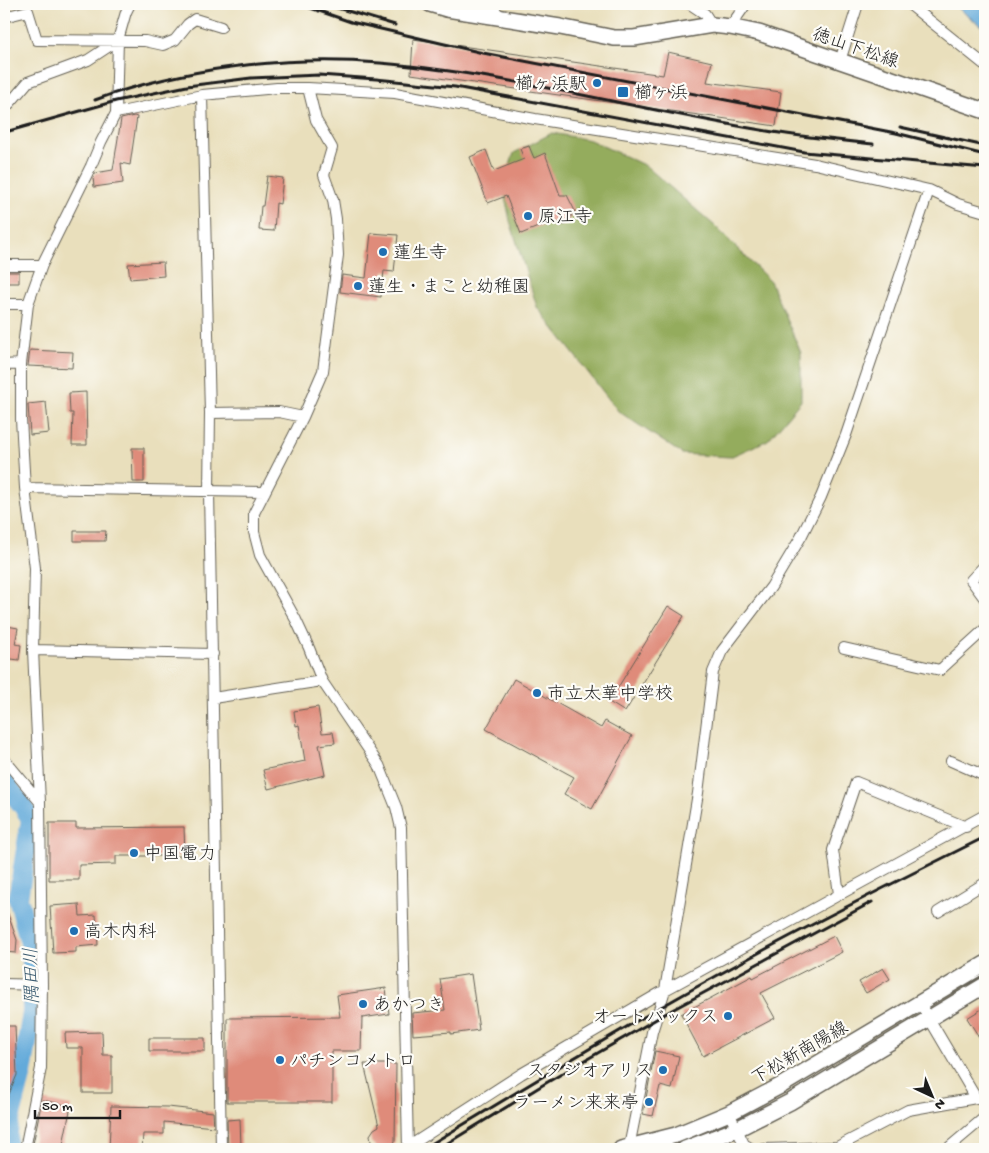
<svg xmlns="http://www.w3.org/2000/svg" width="989" height="1153" font-family="'Gochi Hand','Klee One',sans-serif">
	<style>
		.forest { fill: #94ac5d; stroke: #58643c }
		.water { fill: #64aada; stroke: #40637b }
		.lines { fill: none; stroke-linecap: round; stroke-linejoin: round }
		.river { stroke: #64aada; stroke-width: 20 }
		.building { fill: #df8b7a }
		.street-casing { stroke: #646054; stroke-width: 12 }
		.secondary-casing { stroke: #646054; stroke-width: 18 }
		.street { stroke: #fff; stroke-width: 10 }
		.secondary { stroke: #fff; stroke-width: 15 }
		.rail { stroke: #1c1c1c; stroke-width: 3 }
		.poi-dot { fill: #1f6fb2; stroke: #fdfcf7; stroke-width: 2 }
		.labels { text-anchor: middle; stroke-width: 4.5; stroke-linejoin: round; paint-order: stroke }
		.street-label { font-size: 18px; fill: #1c1c1c; stroke: #fdfcf7 }
		.poi-label { font-size: 18px; fill: #1c1c1c; stroke: #fdfcf7; text-anchor: start }
		.water-label { font-size: 19px; font-style: italic; fill: #3c5c71; stroke: #fdfcf7 }
	</style>
	<rect width="100%" height="100%" fill="#fdfcf7"/>
	<filter id="ink" filterUnits="userSpaceOnUse"><feTurbulence type="fractalNoise" baseFrequency=".02" numOctaves="2"/><feDisplacementMap in="SourceGraphic" scale="10" xChannelSelector="R" yChannelSelector="G"/><feConvolveMatrix kernelMatrix="1 2 1 2 8 2 1 2 1" color-interpolation-filters="sRGB"/></filter>
	<filter id="wash" filterUnits="userSpaceOnUse"><feTurbulence type="fractalNoise" baseFrequency=".0096" numOctaves="4" result="noise"/><feDisplacementMap in="SourceGraphic" scale="20" xChannelSelector="R" yChannelSelector="G"/><feGaussianBlur stdDeviation="1.12" result="paint"/><feColorMatrix in="noise" values="0 0 0 0 0 0 0 0 0 0 0 0 0 0 0 0 0 1.4 0 .05"/><feComposite in="paint" operator="in"/></filter>
	<g filter="url(#wash)">
		<rect width="100%" height="100%" fill="#e9dfbc"/>
		<!-- forest -->
		<path class="forest" d="M552,133L590,140L646,166L715,226L770,281L801,353V401L768,440L730,457L682,454L618,411L537,307L510,221L503,186L514,153Z"/>
		<!-- water -->
		<path class="water" d="M953,4H985V29Z"/>
		<g class="lines">
			<!-- river -->
			<path class="river" d="M4,782L23,806L31,819L18,898L32,951V1013L22,1073L9,1123L6,1149"/>
		</g>
		<g id="blocks">
			<!-- building -->
			<path class="building" d="M413,39L663,75L668,52L712,62L707,82L781,92L776,126L411,74Z
				M134,116L137,117L130,165L121,163L123,183L94,187L93,177L95,173L113,170L121,119Z
				M529,146L534,158L545,153L560,195H567L575,211L565,225L550,222L521,234L506,196L488,203L470,157L486,150L494,171L524,159L520,149Z
				M267,176L283,178L280,204L276,203L274,231L259,230L261,206H263Z
				M371,233L398,235L394,272L384,271L381,297L340,292L342,275L366,278Z
				M163,262L164,276L130,279L128,264Z
				M4,272H19V283H4Z
				M30,350L73,352L72,368L28,366Z
				M86,392L87,445H72L73,413H70L69,393Z
				M46,402L49,433L30,435L28,404Z
				M132,448H144V482H133Z
				M74,531H106L105,541H74Z
				M668,606L684,616L625,712L609,702Z
				M7,626L18,628L15,644L21,645L19,660L4,658V643Z
				M514,679L601,728L605,721L632,736L592,809L564,794L574,777L486,729Z
				M318,707L322,733L333,732L335,743L319,745L325,775L268,789L263,770L305,761L299,725L296,726L294,711Z
				M49,823H76V828L184,827L185,856H116V864L79,865V880H49Z
				M79,904L80,916L96,915L98,945L76,947V952L53,953L50,906Z
				M4,906H5L17,940L16,953L4,952Z
				M834,936L842,952L761,993L775,1018L703,1056L681,1014L752,976L753,978Z
				M883,968L890,979L866,993L859,982Z
				M471,974L479,1030L451,1034V1032L413,1035L412,1013L445,1010L440,979Z
				M386,988L389,1014L362,1018L361,1051H332V1102H227V1018L340,1017L337,995Z
				M985,1007V1033L979,1037L967,1018Z
				M4,1026H15L17,1075L4,1106Z
				M102,1032L103,1055H112V1093H83V1048H66L65,1033Z
				M149,1038H205V1051H149Z
				M655,1051L679,1056L672,1089L660,1086L653,1116L643,1114Z
				M364,1064H396L395,1141L392,1147L388,1149H378L371,1142L370,1135L374,1129L379,1126Z
				M42,1100L71,1106L62,1149H32Z
				M111,1106L168,1107L213,1112L214,1127L164,1122V1134H143L142,1149H109Z
				M240,1119L241,1147H228L227,1120Z"/>
		</g>
	</g>
	<g filter="url(#ink)">
		<use href="#blocks" fill-opacity="0" stroke="#646054" stroke-width="1"/>
		<g class="lines">
			<defs>
				<path id="street" d="M487,4L502,17
					M690,4L705,14L712,25
					M909,4L985,65
					M4,17L28,11L37,40L145,41L163,45L175,40L188,24L195,19L221,27
					M730,27L746,4
					M840,61L858,4
					M308,88L316,120L332,148L324,175L333,200L336,219L338,255L323,371L303,417L254,513V532L260,555L296,620L309,648L322,681L379,765L396,807L401,828L408,1149
					M202,95L210,413L209,491L221,1149
					M4,102L9,104L28,82L88,60L117,41
					M116,113L202,95L277,88H308L395,93L535,119L815,164L929,190L958,204L985,212
					M4,265H42
					M4,304H28
					M4,365L21,364
					M210,413L279,412L303,417
					M25,488L265,492
					M985,565L971,580L985,599
					M844,648L940,670L985,629
					M33,650L213,654
					M213,698L322,681
					M4,759L40,802
					M951,761L985,776
					M839,894L833,850L856,782L966,827
					M938,912L985,883
					M4,984L42,985
					M920,1003L976,1098
					M729,1113L744,1144L752,1149
					M408,1145L414,1143L521,1074L665,990L985,815
					M629,1147L652,1032L665,990L698,793L713,672L722,651L771,587L801,537L821,497L846,435L929,190
					M25,1149L41,1068L42,985L40,802L33,650L35,568L25,488L21,419V364L28,304L42,265L91,166L101,142L116,113L118,40L126,12L130,4
					M764,1149L837,1147L908,1110L976,1098H985
					M947,1149L985,1117"/>
				<path id="secondary" d="M430,4L447,9L560,27L614,38H634L712,25L730,27L759,33L985,111
					M621,1149L676,1135L729,1113L782,1085L985,964
					M685,1149L737,1129L790,1102L985,985"/>
			</defs>
			<!-- street casing -->
			<use href="#street" class="street-casing"/>
			<!-- secondary casing -->
			<use href="#secondary" class="secondary-casing"/>
			<!-- street -->
			<use href="#street" class="street"/>
			<!-- secondary -->
			<use href="#secondary" class="secondary"/>
			<!-- rail -->
			<path class="rail" d="M299,4L351,22L483,53L896,133L985,155
				M324,4L395,25
				M95,100C181,68 288,55 380,63C511,74 638,110 767,131C802,137 838,140 873,144
				M900,127L985,146
				M9,131L116,101L187,86L251,78L319,75L376,79L455,87L804,152L985,168
				M423,1149C505,1099 587,1049 670,1002C773,943 879,890 985,837
				M438,1149L546,1083L672,1010L872,902"/>
		</g>
	</g>
	<!-- markers -->
	<g class="poi-dot">
		<circle cx="597" cy="83" r="5"/>
		<rect x="617" y="86" width="12" height="12" rx="2.5"/>
		<circle cx="528" cy="216" r="5"/>
		<circle cx="383" cy="252" r="5"/>
		<circle cx="358" cy="286" r="5"/>
		<circle cx="537" cy="693" r="5"/>
		<circle cx="134" cy="853" r="5"/>
		<circle cx="74" cy="931" r="5"/>
		<circle cx="363" cy="1004" r="5"/>
		<circle cx="728" cy="1016" r="5"/>
		<circle cx="280" cy="1060" r="5"/>
		<circle cx="663" cy="1070" r="5"/>
		<circle cx="649" cy="1102" r="5"/>
	</g>
	<g class="labels">
		<!-- street labels -->
		<g class="street-label">
			<text transform="translate(856 47) rotate(19)" y="6">徳山下松線</text>
			<text transform="translate(799 1052) rotate(-30)" y="6">下松新南陽線</text>
		</g>
		<!-- poi labels -->
		<g class="poi-label">
			<text x="587" y="89" text-anchor="end">櫛ヶ浜駅</text>
			<text x="634" y="98">櫛ヶ浜</text>
			<text x="538" y="222">原江寺</text>
			<text x="393" y="258">蓮生寺</text>
			<text x="368" y="292">蓮生・まこと幼稚園</text>
			<text x="547" y="699">市立太華中学校</text>
			<text x="144" y="859">中国電力</text>
			<text x="84" y="937">高木内科</text>
			<text x="373" y="1010">あかつき</text>
			<text x="718" y="1022" text-anchor="end">オートバックス</text>
			<text x="290" y="1066">パチンコメトロ</text>
			<text x="653" y="1076" text-anchor="end">スタジオアリス</text>
			<text x="639" y="1108" text-anchor="end">ラーメン来来亭</text>
		</g>
		<!-- water labels -->
		<g class="water-label">
			<text transform="translate(30 976) rotate(-92)" y="7">隅田川</text>
		</g>
	</g>
	<!-- margin -->
	<rect width="989" height="1153" fill="none" stroke="#fdfcf7" stroke-width="20"/>
	<!-- north arrow -->
	<g transform="translate(932 1096) rotate(136)" stroke="#fdfcf7" stroke-width="4" paint-order="stroke">
	<path d="M0-4L9 19L0 12L-9 19Z" fill="#1c1c1c"/>
	<text y="-8" font-size="14" font-weight="bold" text-anchor="middle" fill="#1c1c1c">N</text>
	</g>
	<!-- scale -->
	<path d="M35 1110v8h85v-8" fill="none" stroke="#1c1c1c" stroke-width="2.5"/>
	<text x="42" y="1110" font-size="15" fill="#1c1c1c" stroke="#fdfcf7" stroke-width="4" paint-order="stroke">50 m</text>
</svg>
